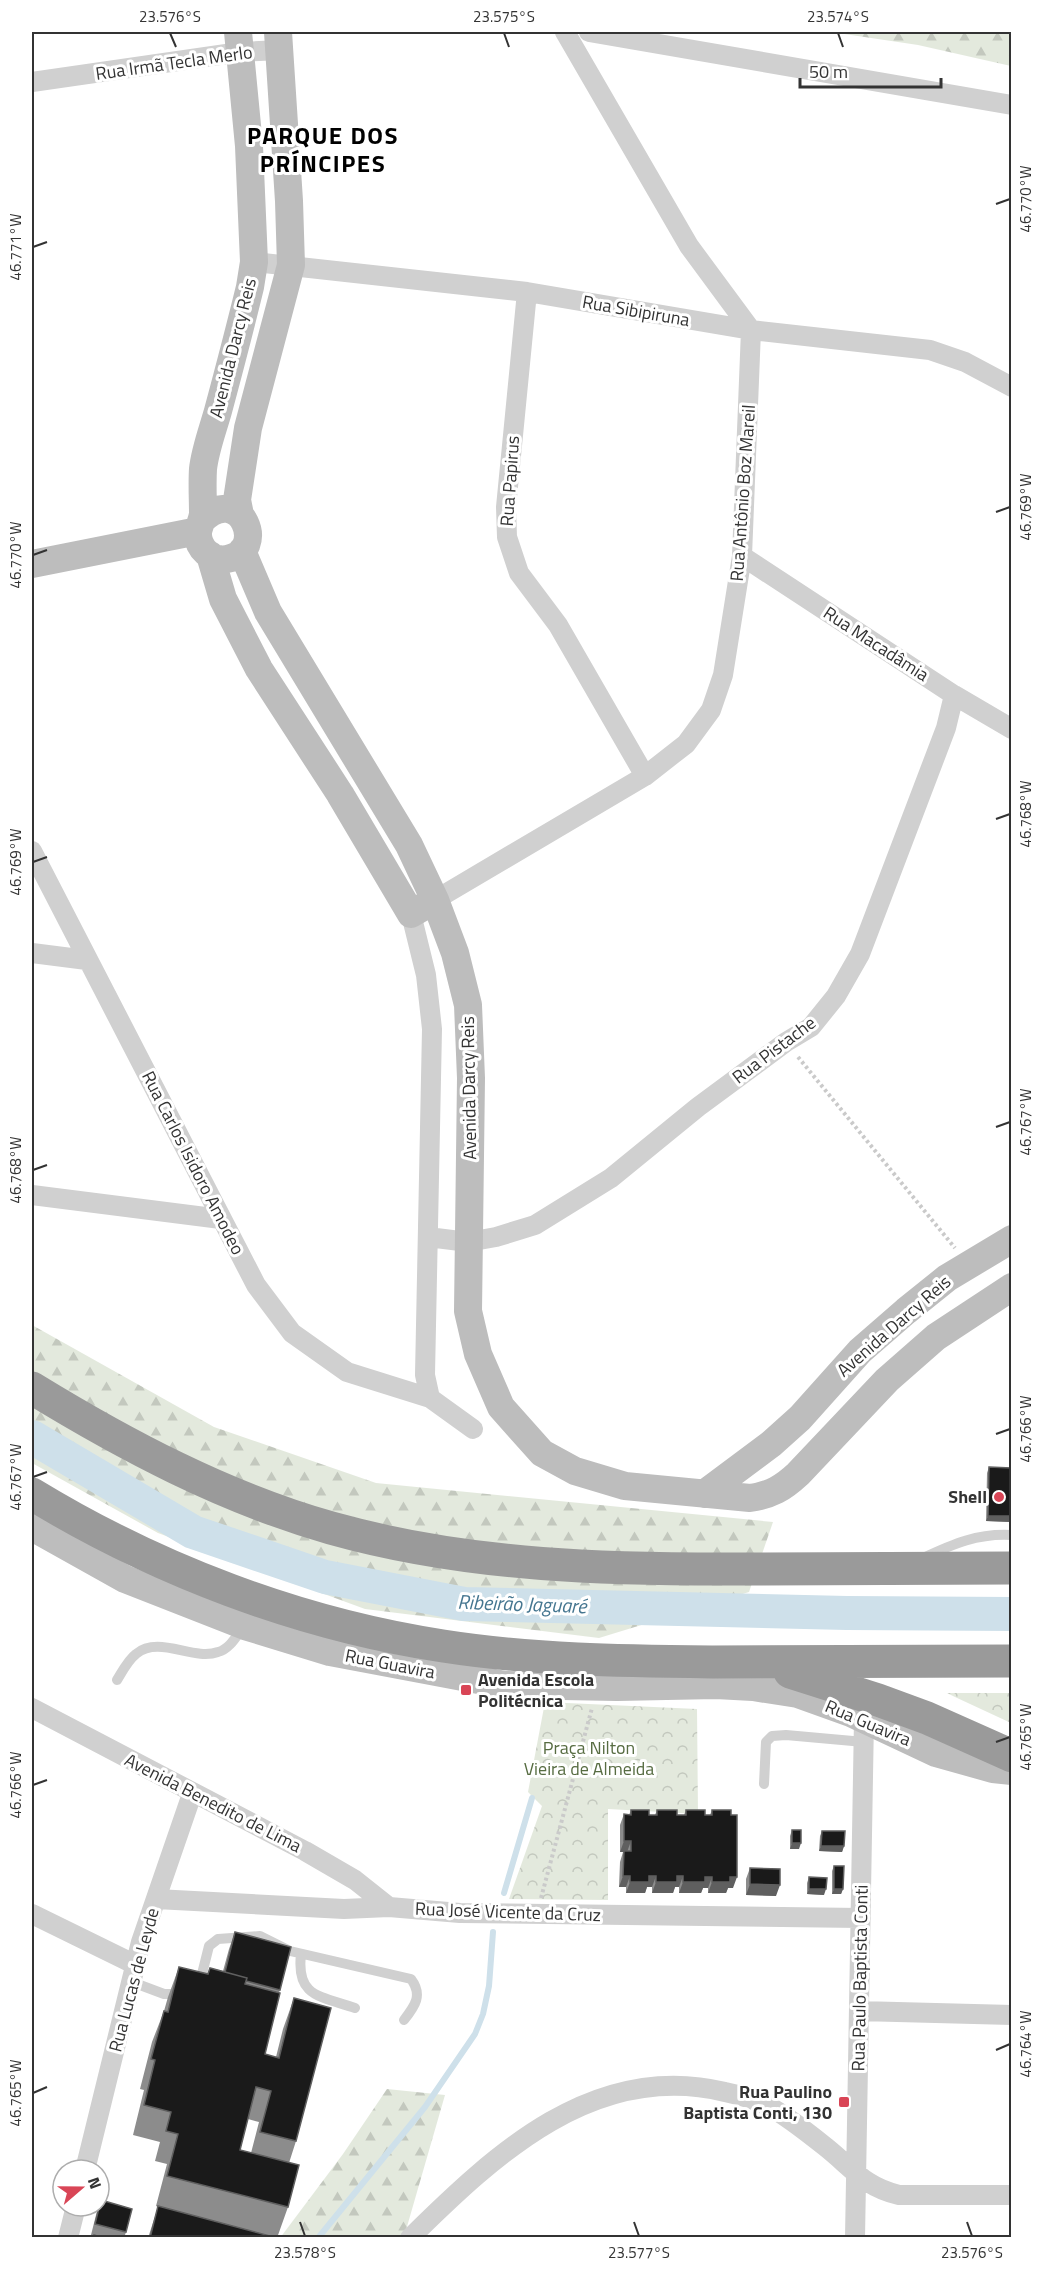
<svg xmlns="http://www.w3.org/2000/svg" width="1043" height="2269" font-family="'Titillium Web',sans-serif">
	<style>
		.forest { fill: url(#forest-firs) }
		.park { fill: url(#park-crowns) }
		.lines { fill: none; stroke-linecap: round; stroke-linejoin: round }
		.stream { stroke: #cee0ea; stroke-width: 6 }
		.river { stroke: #cee0ea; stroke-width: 34 }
		.path { stroke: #cacaca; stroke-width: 4; stroke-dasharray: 3 3; stroke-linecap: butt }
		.lane { stroke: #d0d0d0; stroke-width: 10 }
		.street { stroke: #d0d0d0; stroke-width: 20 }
		.secondary { stroke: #bdbdbd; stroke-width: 28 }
		.highway { stroke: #9a9a9a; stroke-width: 33 }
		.wall { fill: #8c8c8c; fill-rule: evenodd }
		.shaded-wall { fill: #5f5f5f }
		.building { fill: #1a1a1a; stroke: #5f5f5f; stroke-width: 1.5 }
		.ticks { fill: none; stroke: #333; stroke-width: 2 }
		.poi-dot { fill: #d94556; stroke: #fff; stroke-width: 2 }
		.labels { text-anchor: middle; stroke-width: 6; stroke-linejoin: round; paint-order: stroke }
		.street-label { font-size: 18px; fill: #333; stroke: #fff }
		.poi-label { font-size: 18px; font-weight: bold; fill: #333; stroke: #fff; text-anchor: end }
		.park-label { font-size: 18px; fill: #576c42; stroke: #fff }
		.water-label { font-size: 20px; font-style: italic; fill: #457690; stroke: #fff }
		.district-label { font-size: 24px; font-weight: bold; letter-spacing: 1.5px; fill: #000; stroke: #fff }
		.neatline { fill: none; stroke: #333; stroke-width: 2 }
		.ticks-label { font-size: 15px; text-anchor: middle; fill: #333 }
	</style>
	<defs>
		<pattern id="forest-firs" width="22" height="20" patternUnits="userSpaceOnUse" patternTransform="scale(1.5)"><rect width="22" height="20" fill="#e3e9dd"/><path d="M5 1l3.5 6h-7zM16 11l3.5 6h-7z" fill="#c3c8be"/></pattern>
		<pattern id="park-crowns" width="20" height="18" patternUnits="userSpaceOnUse" patternTransform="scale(1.5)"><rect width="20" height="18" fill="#e3e9dd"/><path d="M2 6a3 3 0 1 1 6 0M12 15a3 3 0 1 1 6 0" fill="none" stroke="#c3c8be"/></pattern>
	</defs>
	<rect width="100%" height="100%" fill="#fff"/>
	<!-- forest -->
	<path class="forest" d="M831,32H1011V66L918,45Z
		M32,1325L214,1427L376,1483L773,1522L749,1592L599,1638L365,1609L158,1533L32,1463Z
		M387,2089L445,2095L404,2237L280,2238L343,2154Z"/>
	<!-- park -->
	<path class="park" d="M947,1693H1011V1723L955,1697Z
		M545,1702L697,1709L698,1814L608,1809V1900L509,1899L542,1806L528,1792Z"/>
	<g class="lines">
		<!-- stream -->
		<path class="stream" d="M504,1893L532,1798
			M318,2238L425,2107L475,2034L483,2014L489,1986L493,1932"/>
		<!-- river -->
		<path class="river" d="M32,1437L193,1532L325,1577L464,1604L847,1613L1012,1614"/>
		<!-- path -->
		<path class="path" d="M798,1057L955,1248
			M541,1898L592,1708"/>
		<!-- lane -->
		<path class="lane" d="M923,1558C953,1544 978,1533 1012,1535
			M117,1680C122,1672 128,1660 136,1654C159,1635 193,1661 218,1652C230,1649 237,1635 244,1626
			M764,1784L766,1742L772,1736L786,1735L864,1742
			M301,1954C296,1997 320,1996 355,2008
			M132,1982L164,1994H181
			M195,1984L201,1978L209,1946L218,1939L260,1936L290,1951L411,1979C423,1995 415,2006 404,2020"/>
		<!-- street -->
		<path class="street" d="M589,32L1012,105
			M32,82L240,52L280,50
			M254,262L527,292L751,330L930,350L965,362L1012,387
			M527,292L506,507L507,537L519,573L558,625L645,776
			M742,556L954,695L1012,729
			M32,851L256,1285L292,1333L347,1372L430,1398
			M435,900L645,776L686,744L711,710L723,675L742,556L751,330L689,246L565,32
			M411,914L426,975L432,1029L425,1375L430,1398L473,1429
			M32,953L87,960
			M32,1195L221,1219
			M428,1237L468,1242L496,1237L535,1225L611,1178L698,1107L786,1042L811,1027L836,996L860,954L946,728L954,695
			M32,1708L305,1851L355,1880L389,1907
			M156,1899L344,1909L389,1907L460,1913L861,1918
			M32,1914L136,1965
			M859,2011L1012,2015
			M85,2170L141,1942L192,1794
			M68,2238L76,2206
			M410,2238C495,2154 595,2060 725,2092C739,2095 754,2099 768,2106C786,2115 812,2136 827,2148C853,2169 865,2187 899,2195H1012
			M855,2238L864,1719"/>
		<!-- secondary -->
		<path class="secondary" d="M240,515L237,500L248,428L291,265L289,201L278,32
			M202,520C241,482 269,552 227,559C212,562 197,548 198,532C199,526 202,521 203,514C203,499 202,484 203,469C205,450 213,429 218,411C229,370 240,328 250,287L254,262L249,146L238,32
			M242,551L268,612L409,845L435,900L455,953L468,1005L471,1078L468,1311L478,1354L501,1407L542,1453L575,1471L625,1486L750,1498C771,1495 783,1488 798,1474L887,1380L936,1337L1012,1287
			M210,555L223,599L259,669L340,794L411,914L435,900
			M32,564L198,531
			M704,1494L771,1444L800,1418L860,1351L906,1311L947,1278L1012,1239
			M32,1527L125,1579L245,1626L330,1652L505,1685L617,1687L716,1685L753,1687L798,1694L851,1713L936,1753L993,1769L1012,1771"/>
		<!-- highway -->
		<path class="highway" d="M32,1388C125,1445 225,1498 331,1528C470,1567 613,1570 756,1569C841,1569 926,1569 1012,1568
			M32,1494C157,1570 299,1624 443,1646C533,1660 622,1661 712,1662C812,1662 912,1662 1012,1661
			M790,1672L878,1700L927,1718L1012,1756"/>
	</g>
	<!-- wall -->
	<path class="wall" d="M989,1467L1011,1468V1522L986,1521L987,1473Z
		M631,1810L649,1815H655L657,1810L677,1815H684L686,1810L705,1815H710L712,1810L733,1888H728L726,1893H708V1888H703L701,1893H679V1887H675L673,1893H652V1887H647L645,1893H626V1887H619L620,1862L623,1852H620V1825L624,1814L629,1815Z
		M792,1830L799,1849H790V1836Z
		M822,1831L844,1846L842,1852L819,1851L820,1836Z
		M834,1866L843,1889L841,1894H832V1871Z
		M750,1868L776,1896L746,1895V1879Z
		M809,1877L824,1895L807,1894V1883Z
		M235,1932L291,1947L279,1993L265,2054L276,2057L283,2029L294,1998L296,2141L289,2163L288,2207L277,2238L270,2236V2238H148L158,2207L156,2206L167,2164L155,2161L160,2142L133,2135L144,2090L140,2089L152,2042L164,2011L168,1997L179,1967L207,1974L210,1968L223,1971L229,1949ZM248,2119L259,2122L251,2153L240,2150Z
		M101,2200L126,2232L124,2238H93L94,2236L91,2235L97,2211Z"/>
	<!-- shaded-wall -->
	<path class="shaded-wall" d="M988,1516H1011V1522L986,1521Z
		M624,1841H631L627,1852H620Z
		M792,1843H801L799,1849H790Z
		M821,1846H844L842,1852L819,1851Z
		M623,1876H630L626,1887H619Z
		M649,1876H656L652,1887H647L645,1893H626L630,1882Z
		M677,1876H683L679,1887H675L673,1893H652L656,1882Z
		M705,1877H712L708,1888H703L701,1893H679L683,1882Z
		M730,1877H737L733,1888H728L726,1893H708L712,1882Z
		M750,1884L780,1885L776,1896L746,1895Z
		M809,1889H826L824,1895L807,1894Z
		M834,1889H843L841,1894H832Z"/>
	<!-- building -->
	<path class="building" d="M989,1467L1011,1468V1516H988Z
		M631,1810H649V1815H657V1810H677V1815H686V1810H705V1815H712V1810H731V1815H737V1877H730V1882H712V1877H705V1882H683V1876H677V1882H656V1876H649V1882H630V1876H623L624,1851H631V1841H624V1814L631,1815Z
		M792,1830H801V1843H792Z
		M822,1831H845L844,1846H821Z
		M834,1866H844L843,1889H834Z
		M750,1868L780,1869V1885L750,1884Z
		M809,1877L827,1878L826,1889H809Z
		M235,1932L291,1947L280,1990L246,1981L247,1978L225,1972Z
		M179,1967L208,1974L210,1968L247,1978L245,1984L280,1993L265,2054L279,2058L294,1998L331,2008L296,2141L260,2132L271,2091L256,2087L240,2150L299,2165L288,2207L167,2176L178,2134L166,2131L171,2112L144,2105L155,2060L151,2059L164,2011L168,2012Z
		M101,2200L132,2209L126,2232L95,2224Z
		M158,2206L270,2236V2238H150Z
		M94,2235L104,2238H93Z"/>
	<!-- ticks -->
	<path class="ticks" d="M170,33L176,47M504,33L509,47M838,33L843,47M996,204L1010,199M33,247L47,242M996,512L1010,507M33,555L47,550M996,819L1010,814M33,862L47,857M996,1127L1010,1122M33,1170L47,1165M996,1434L1010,1429M33,1477L47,1472M996,1742L1010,1737M33,1785L47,1780M996,2050L1010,2044M33,2093L47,2087M300,2222L305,2236M634,2222L639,2236M967,2222L972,2236"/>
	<!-- markers -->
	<g class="poi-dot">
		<circle cx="999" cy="1497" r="6"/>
		<rect x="460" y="1684" width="12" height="12" rx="3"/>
		<rect x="838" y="2096" width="12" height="12" rx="3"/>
	</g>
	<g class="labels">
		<!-- street labels -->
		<g class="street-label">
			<text transform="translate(174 63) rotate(-8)" y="6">Rua Irmã Tecla Merlo</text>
			<text transform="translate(636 311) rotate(10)" y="6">Rua Sibipiruna</text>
			<text transform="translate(233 348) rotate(-76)" y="6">Avenida Darcy Reis</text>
			<text transform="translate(510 481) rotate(-86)" y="6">Rua Papirus</text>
			<text transform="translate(743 493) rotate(-86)" y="6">Rua Antônio Boz Mareil</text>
			<text transform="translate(876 644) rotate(33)" y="6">Rua Macadâmia</text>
			<text transform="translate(774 1050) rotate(-37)" y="6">Rua Pistache</text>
			<text transform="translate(469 1088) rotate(-91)" y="6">Avenida Darcy Reis</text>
			<text transform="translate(193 1163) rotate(63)" y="6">Rua Carlos Isidoro Amodeo</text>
			<text transform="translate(894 1326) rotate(-41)" y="6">Avenida Darcy Reis</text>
			<text transform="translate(390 1664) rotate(11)" y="6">Rua Guavira</text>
			<text transform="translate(868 1723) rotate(23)" y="6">Rua Guavira</text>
			<text transform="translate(213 1803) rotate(27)" y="6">Avenida Benedito de Lima</text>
			<text transform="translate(508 1912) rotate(2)" y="6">Rua José Vicente da Cruz</text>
			<text transform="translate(860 1978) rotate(-89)" y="6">Rua Paulo Baptista Conti</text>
			<text transform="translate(134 1980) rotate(-75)" y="6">Rua Lucas de Leyde</text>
		</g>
		<!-- poi labels -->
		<g class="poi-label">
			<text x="987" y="1503">Shell</text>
			<text x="478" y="1686" text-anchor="start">Avenida Escola<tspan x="478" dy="21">Politécnica</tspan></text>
			<text x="832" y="2098">Rua Paulino<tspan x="832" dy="21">Baptista Conti, 130</tspan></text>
		</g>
		<!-- park labels -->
		<g class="park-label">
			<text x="589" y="1754">Praça Nilton<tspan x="589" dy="21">Vieira de Almeida</tspan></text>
		</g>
		<!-- water labels -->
		<g class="water-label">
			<text transform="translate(522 1604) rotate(2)" y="7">Ribeirão Jaguaré</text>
		</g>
		<!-- district labels -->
		<g class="district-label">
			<text x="323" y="144">PARQUE DOS<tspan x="323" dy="28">PRÍNCIPES</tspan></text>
		</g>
	</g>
	<!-- border -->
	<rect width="1043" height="2269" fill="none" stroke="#ffffff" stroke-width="66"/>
	<!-- north arrow -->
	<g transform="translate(81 2188) rotate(70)"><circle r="28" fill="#ffffff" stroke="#adadad" stroke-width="1.5"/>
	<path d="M0-4.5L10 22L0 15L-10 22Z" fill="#d94556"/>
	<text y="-9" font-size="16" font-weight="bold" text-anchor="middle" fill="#333333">N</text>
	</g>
	<!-- scale -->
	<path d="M800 78v9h141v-9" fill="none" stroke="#333333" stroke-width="3"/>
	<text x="809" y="78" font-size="18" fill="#333333" stroke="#ffffff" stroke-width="4.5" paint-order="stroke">50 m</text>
	<rect x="33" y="33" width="977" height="2203" class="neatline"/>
	<g class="ticks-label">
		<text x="170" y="22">23.576°S</text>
		<text x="504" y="22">23.575°S</text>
		<text x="838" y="22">23.574°S</text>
		<text transform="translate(1026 199) rotate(-90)" y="5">46.770°W</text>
		<text transform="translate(16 247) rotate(-90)" y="5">46.771°W</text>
		<text transform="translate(1026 507) rotate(-90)" y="5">46.769°W</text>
		<text transform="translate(16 555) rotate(-90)" y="5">46.770°W</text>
		<text transform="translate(1026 814) rotate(-90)" y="5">46.768°W</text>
		<text transform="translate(16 862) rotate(-90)" y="5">46.769°W</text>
		<text transform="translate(1026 1122) rotate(-90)" y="5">46.767°W</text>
		<text transform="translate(16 1170) rotate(-90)" y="5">46.768°W</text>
		<text transform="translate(1026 1429) rotate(-90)" y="5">46.766°W</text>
		<text transform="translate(16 1477) rotate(-90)" y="5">46.767°W</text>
		<text transform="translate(1026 1737) rotate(-90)" y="5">46.765°W</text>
		<text transform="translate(16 1785) rotate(-90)" y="5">46.766°W</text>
		<text transform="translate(1026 2044) rotate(-90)" y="5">46.764°W</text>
		<text transform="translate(16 2093) rotate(-90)" y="5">46.765°W</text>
		<text x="305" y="2258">23.578°S</text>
		<text x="639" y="2258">23.577°S</text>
		<text x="972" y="2258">23.576°S</text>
	</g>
</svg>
